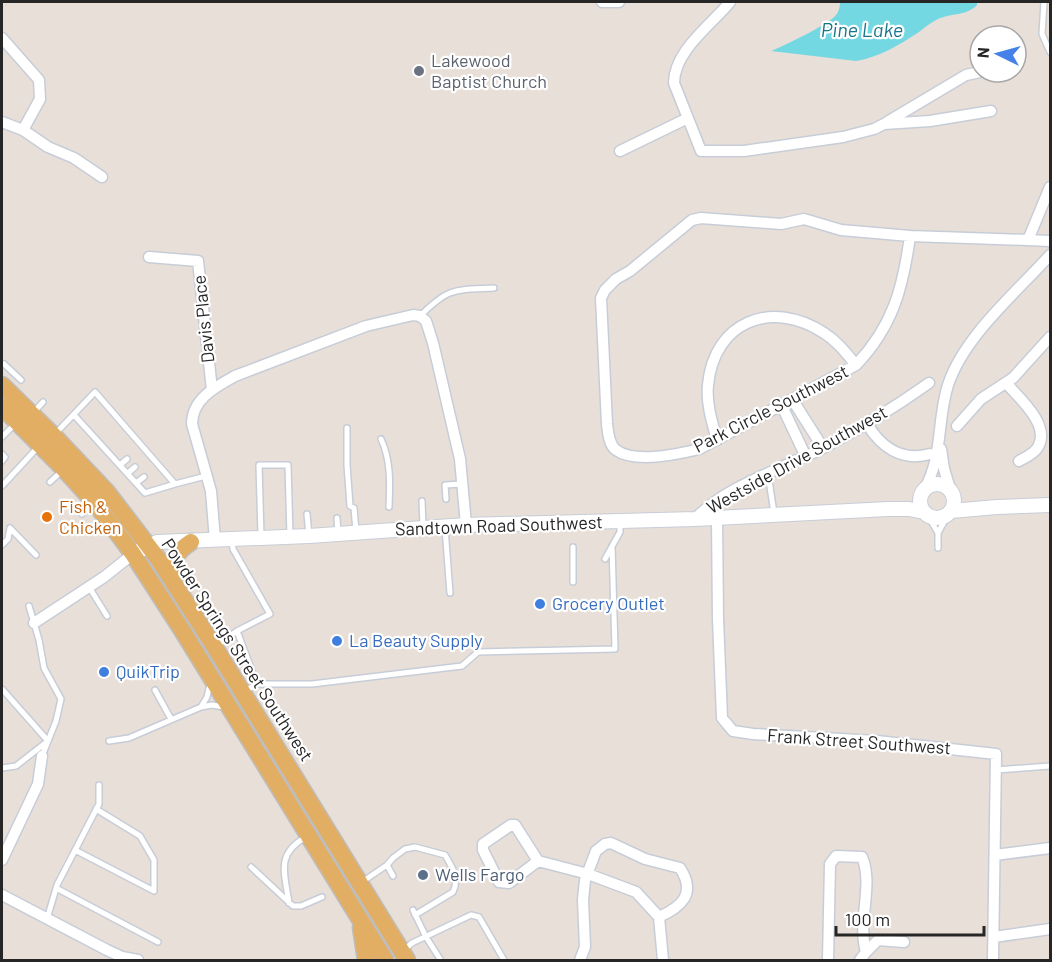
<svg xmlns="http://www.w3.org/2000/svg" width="1052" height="962" font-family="Barlow,sans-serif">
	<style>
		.water { fill: #74d8e2 }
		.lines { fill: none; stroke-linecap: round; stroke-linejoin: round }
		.service-casing { stroke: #c7cdd7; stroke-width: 8 }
		.minor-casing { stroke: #c7cdd7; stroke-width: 13 }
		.tertiary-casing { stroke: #c7cdd7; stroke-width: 16 }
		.primary-casing { stroke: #bebebe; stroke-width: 19 }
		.service { stroke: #fff; stroke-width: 5 }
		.minor { stroke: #fff; stroke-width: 10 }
		.tertiary { stroke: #fff; stroke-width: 14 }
		.primary { stroke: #e2ae64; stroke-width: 16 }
		.worship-dot { fill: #6b7280; stroke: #fff; stroke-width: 2 }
		.food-dot { fill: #e8710a; stroke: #fff; stroke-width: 2 }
		.shop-dot { fill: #3f7fe0; stroke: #fff; stroke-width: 2 }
		.service-dot { fill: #5c6f8a; stroke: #fff; stroke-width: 2 }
		.labels { text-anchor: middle; stroke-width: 4.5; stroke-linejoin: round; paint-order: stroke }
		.worship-label { font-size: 18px; fill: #5b616d; stroke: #fff; text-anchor: start }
		.street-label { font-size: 18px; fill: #262626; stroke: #fff }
		.food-label { font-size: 18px; fill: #c56008; stroke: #fff; text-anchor: start }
		.shop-label { font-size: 18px; fill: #366cbe; stroke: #fff; text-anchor: start }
		.service-label { font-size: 18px; fill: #4e5e75; stroke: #fff; text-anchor: start }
		.water-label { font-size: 20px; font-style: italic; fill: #197588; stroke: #fff }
	</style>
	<rect width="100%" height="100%" fill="#e8dfd9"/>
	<!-- water -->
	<path class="water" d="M840,2H977V5C967,16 951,13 938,19C932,22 925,27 919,32C899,45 880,57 856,61L771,51C783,46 828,25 836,15C839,12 840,6 840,2Z"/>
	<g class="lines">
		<defs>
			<path id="service" d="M1044,2L1042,34L1050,52
				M420,316C449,287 454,290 494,288
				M4,364L21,380
				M33,413L43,402
				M74,415L145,493L175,484
				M347,428V465L350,506L354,508L356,531
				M56,433L95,392L175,484L206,476
				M2,437L16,423
				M381,439C391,460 390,484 389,507
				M2,454L5,457L2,461
				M120,465L127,459
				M128,473L135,467
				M768,474L774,513
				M50,482L63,470
				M136,483L144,477
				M2,486L39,446
				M446,499L445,485L462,484
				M422,501L423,526
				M82,514L94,503
				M307,514L309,536
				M928,516L938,533
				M337,518L338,533
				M10,528L36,555
				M445,528L450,593
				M261,536L259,465H288L290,536
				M232,540L233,549L270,614L237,631L257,684
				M2,545L8,539L10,528
				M573,547V582
				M938,548V533L949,513
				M605,559L620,532V523
				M89,587L107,616
				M29,606L39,640L44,668L61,699L56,721L42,756
				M216,646L237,631
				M2,689L48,741L16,766L2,768
				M155,690L171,719
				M244,692L257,684H312L462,666L478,652L615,649L612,546
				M201,707L207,697L210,684
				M109,741L129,738L201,707L212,705L224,707
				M996,770L1050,766
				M75,850L154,891V860L140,836L96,809
				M387,865L393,876
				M251,867L293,906H301L322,897
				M362,882L387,865L393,858L405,849L415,847L445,855C452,867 460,878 453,892L415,915
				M56,888L158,942
				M289,903C285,874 275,854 306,837
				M413,910L426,937L440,959
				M47,919L57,885L99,804V785
				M405,949L412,943L471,915L479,917L504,960"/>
			<path id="minor" d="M602,2H619
				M730,2C711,25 674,51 674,83L701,151H744L843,137L874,129L884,124L930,121L991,111
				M2,38L39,80L40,99L23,130L2,122
				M887,122L966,75L980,72
				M23,130L48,147L74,158L102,177
				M620,151L688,118
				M1050,187L1028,240L1050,241
				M910,236C903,288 893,326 856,365L699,449C679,454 635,464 616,450C609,445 608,433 607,424L601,298L605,290L616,279L630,271L692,220L701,218L781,224L804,219L841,230L910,236L1028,240
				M149,257L198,261L212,390
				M1006,383C1019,398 1051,425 1038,447C1034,454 1026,457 1019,461
				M792,399L823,448
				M781,404L806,457
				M867,424C881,447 902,462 930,454
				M957,426L981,399L1013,378L1050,337
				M717,440C712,422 706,403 708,385C714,321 772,299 824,333C837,341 846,353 856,365
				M941,449L944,469L951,492
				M925,488C943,456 937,419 948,385C964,336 1016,293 1050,255
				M717,518L718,619L722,718L733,731L753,734L877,741L996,754L993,960
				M695,519C724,487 784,468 823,448C860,429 895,407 929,383
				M215,540L211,491L192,424C192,399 215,387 235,376L366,326L413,315L420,316L426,321L433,343L460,459L466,525
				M34,623L104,577L133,554
				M995,855L1050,848
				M2,860L38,784L42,756
				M538,861L509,883L499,882L483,850V844L511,825H515L538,861L588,874L636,892L659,917L663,960
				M2,895L107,950L122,957L138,960
				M994,937L1050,929
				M866,952L878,940L904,942
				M580,960L585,947L583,900L585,880L596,851L605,844L611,843L645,859L680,868C697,894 681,907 659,917
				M828,960L830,864L836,856L862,857C874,885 857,921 866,952L860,960"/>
			<path id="tertiary" d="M920 501a17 17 0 1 1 34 0a17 17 0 1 1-34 0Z
				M951,511L997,507L1050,505
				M133,554L157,542L309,536L466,525L695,519L888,509H909L924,512"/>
			<path id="primary" d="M2,385L54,436L107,492L159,560L214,646L407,960
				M2,407L64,469L95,503L133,554L182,630L385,960
				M172,580C169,562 177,551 191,542
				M361,927L366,960"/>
		</defs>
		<!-- service casing -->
		<use href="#service" class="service-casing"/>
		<!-- minor casing -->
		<use href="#minor" class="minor-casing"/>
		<!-- tertiary casing -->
		<use href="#tertiary" class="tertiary-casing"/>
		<!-- primary casing -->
		<use href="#primary" class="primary-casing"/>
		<!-- service -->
		<use href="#service" class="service"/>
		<!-- minor -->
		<use href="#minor" class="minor"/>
		<!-- tertiary -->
		<use href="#tertiary" class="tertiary"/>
		<!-- primary -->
		<use href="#primary" class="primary"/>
	</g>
	<!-- markers -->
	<circle class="worship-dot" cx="419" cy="71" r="6"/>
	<circle class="food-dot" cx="47" cy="517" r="6"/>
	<g class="shop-dot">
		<circle cx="540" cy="604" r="6"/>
		<circle cx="337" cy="641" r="6"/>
		<circle cx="104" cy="672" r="6"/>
	</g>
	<circle class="service-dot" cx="423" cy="875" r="6"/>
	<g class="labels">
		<!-- worship labels -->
		<g class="worship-label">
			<text x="431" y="67">Lakewood<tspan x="431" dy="21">Baptist Church</tspan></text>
		</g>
		<!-- street labels -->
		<g class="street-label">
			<text transform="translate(204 319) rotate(-96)" y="6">Davis Place</text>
			<text transform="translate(771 409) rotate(-27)" y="6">Park Circle Southwest</text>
			<text transform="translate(797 460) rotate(-29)" y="6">Westside Drive Southwest</text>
			<text transform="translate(499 526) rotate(-2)" y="6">Sandtown Road Southwest</text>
			<text transform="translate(237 650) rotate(57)" y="6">Powder Springs Street Southwest</text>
			<text transform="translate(859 742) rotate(4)" y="6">Frank Street Southwest</text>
		</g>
		<!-- food labels -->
		<g class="food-label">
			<text x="59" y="513">Fish &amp;<tspan x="59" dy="21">Chicken</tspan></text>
		</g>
		<!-- shop labels -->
		<g class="shop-label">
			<text x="552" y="610">Grocery Outlet</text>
			<text x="349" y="647">La Beauty Supply</text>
			<text x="116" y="678">QuikTrip</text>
		</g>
		<!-- service labels -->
		<g class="service-label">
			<text x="435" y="881">Wells Fargo</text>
		</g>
		<!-- water labels -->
		<g class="water-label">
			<text x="862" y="37">Pine Lake</text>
		</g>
	</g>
	<!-- border -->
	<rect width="1052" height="962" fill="none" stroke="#262626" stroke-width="6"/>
	<!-- north arrow -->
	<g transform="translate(998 54) rotate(275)"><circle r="28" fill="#ffffff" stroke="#a8a8a8" stroke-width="1.5"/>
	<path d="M0-4.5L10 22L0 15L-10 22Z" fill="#4681e8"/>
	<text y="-9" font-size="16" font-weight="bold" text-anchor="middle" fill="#262626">N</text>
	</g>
	<!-- scale -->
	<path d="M836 926v9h148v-9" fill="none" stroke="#262626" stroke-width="3"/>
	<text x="845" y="926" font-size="18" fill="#262626" stroke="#ffffff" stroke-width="4.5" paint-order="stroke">100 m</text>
</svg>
